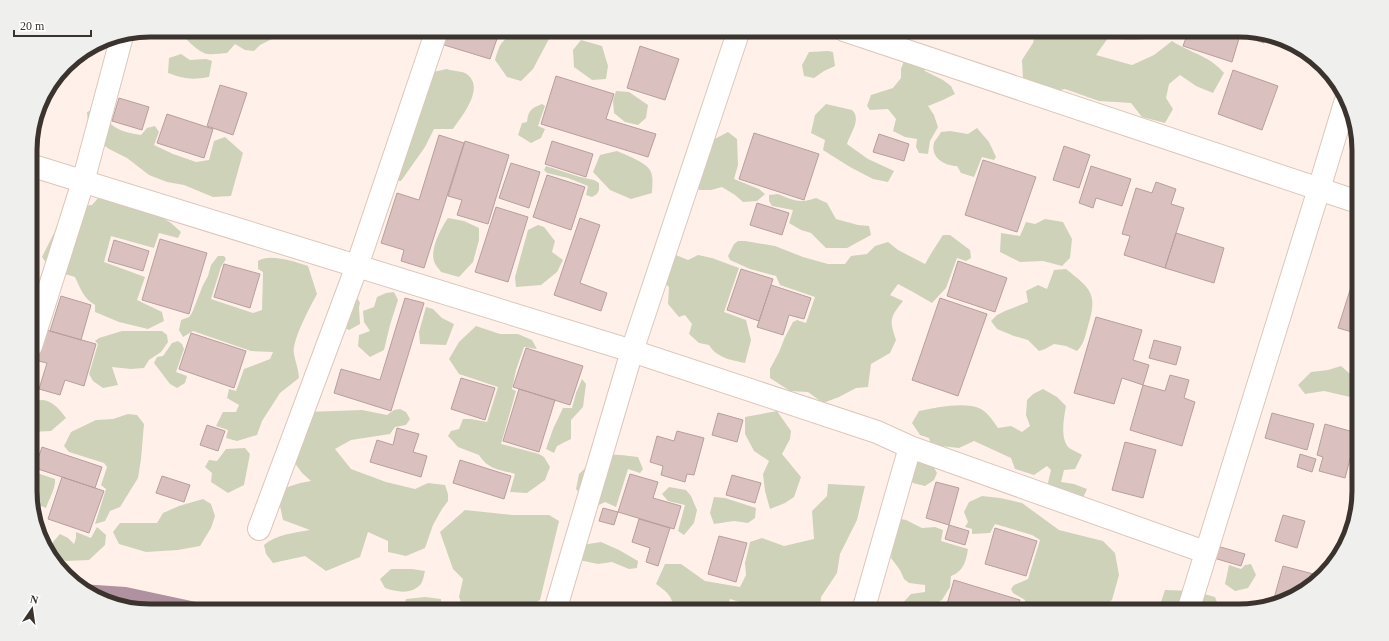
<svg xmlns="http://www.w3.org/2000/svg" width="1389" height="641" font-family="Georgia,serif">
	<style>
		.green { fill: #ced2b8 }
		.water { fill: #af919f }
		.building { fill: #dac0bf; stroke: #b89f9e }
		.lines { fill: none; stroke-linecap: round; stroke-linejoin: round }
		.street-casing { stroke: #dcc7ba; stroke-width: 24 }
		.street { stroke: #fff; stroke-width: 22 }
		.rim { fill: none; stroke: #3b332e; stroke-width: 5 }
	</style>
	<rect width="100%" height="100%" fill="#fff1ea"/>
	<!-- green -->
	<path class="green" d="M181,30H213L222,31V30H268L272,39L260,45L254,51L245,50L235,44L227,53C221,53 210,56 204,53C197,50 183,38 181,30Z
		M522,30H549L550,37L533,69L521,81L507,77L495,60C501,40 502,40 521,32Z
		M1036,30H1170C1145,42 1135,41 1108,38L1096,55L1132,65L1154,55L1172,41C1190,53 1209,55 1224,73L1213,93L1196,86L1180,75L1169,84L1166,98L1173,109L1165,123L1142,117L1131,103L1099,101L1065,89L1053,92L1023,79L1022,60L1033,43Z
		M581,40L602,46L608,66L606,79L592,80L574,67L573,50Z
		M828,51L833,52L835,66L824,71L814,78L804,76L802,65L809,52Z
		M181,54L190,60L206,59L212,61L209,77C192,80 184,79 168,73L169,58Z
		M904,61H920L925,71L943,80L951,86L955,94L943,100L928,106L934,115L938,127L930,141L928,154L919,153L916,147L917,139L905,137L893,131L896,119L888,109L870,110L867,106L871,95L893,88L901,78V69Z
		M67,65L68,67L56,87L51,86Z
		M447,69C452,71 460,71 465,73C487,86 462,116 453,129H434L425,147L401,181H383L428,73Z
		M616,91L629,92L648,105L646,118L638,125L625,122L614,113L613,101Z
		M542,104L545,106L538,126L545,129L541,138L531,143L518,135L522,123L527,122C528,110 532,108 542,104Z
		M826,104L852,110C862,119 850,134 847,144L868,159L894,171L888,182L873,179L850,167L823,150L825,140L811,133L815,115Z
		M97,108C112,128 117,131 141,135L147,128L155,126L159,132L154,145L173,154L196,162L209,160L214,141L225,137L243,153L231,196L213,197L184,185L167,182L149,175L127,158L109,149L89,134L87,112Z
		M977,128L989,142L996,157L994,160L982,157L974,177L961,173L957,166C945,166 930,158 934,143C935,140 939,136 941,132L950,131L968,134Z
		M728,132L737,139L738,165L734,179L759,189L765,194L757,201L743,202L735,195L722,187L711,190H699L696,182L701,146Z
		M617,151C626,155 645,162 650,170C654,177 652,186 652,193L631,199L610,190L593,172L600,155Z
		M546,166L580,177L594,180L599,183V190L597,194L592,197L586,195L588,186L568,178L547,173L544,170Z
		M778,194C793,200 800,204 816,198L827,203L836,219L858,225L869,226L871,235L847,248H826L811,233L801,230L789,223L793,210L772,206L769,201V195Z
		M100,196L160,216L171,223L181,232L178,238L159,233L154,248L111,236L104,262L145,277L137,300L162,312L164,321L148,329L119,322L95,312V305C84,299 80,288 75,277L51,270L42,257L57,227L70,207L92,205Z
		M448,218L464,221L479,228V240L473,262L459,277L441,272C439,269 435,265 434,261C430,249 441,228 448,218Z
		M1045,219L1063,222L1072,239L1070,258L1062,266L1043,261L1020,262L1000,252L1001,233L1020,236L1026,222L1035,224Z
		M538,225L544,227L555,241L552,252L563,260L557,272L541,285L516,287L515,277L528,230Z
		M943,235H950L970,250L971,258L966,261L957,258L946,288L932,303L913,292L898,284L890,295L903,301C890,317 889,320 896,340L890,353L871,364L868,387L856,388L839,397L823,403L808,392L790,391L770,378V369L779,352L785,337L793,322L797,320L806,323L815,297L780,285L776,276L750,269L730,260L728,256L734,244L738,241H745L775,246L803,257L828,264H845L851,256L867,254L875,246L888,242L898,250L925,264L932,252Z
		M671,253L688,260L698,255L712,258L739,268L724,312L746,320L751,340L745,363C731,360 717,358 709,345L699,343L689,334L692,324L685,315L679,317L668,304L669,287L654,273Z
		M218,256H224L226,259L221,267L211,299L253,313L262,310L263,272L258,269V261C270,253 295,262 308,266L317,294C309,309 297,331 294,347C292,354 299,368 299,378L280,393L262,421L257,435L237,441L226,438L228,430L216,426L223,412H236L239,405L227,398L229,389L236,391L244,369L270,359L273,352L251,351L193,331L183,337L179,330L181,320L189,317L192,313L203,285L208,276L211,265Z
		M1066,269C1091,289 1098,293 1088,326C1085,336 1084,344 1077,351L1066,346L1054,344L1045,349L1039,351L1028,340L1014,336L997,329L991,321L997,315L1005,311L1028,302L1026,291L1038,285L1047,289L1054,270Z
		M394,292L398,300L390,325L384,350L370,357L358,346L359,335L370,331L364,322L363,311L374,307L377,297L386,293Z
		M356,296L360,303L359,307L360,324L349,330L336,324Z
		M426,307L433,309L442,318L454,324L446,345L420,344L419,332Z
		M476,326L500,334H518L532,340L537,349L524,347L516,370L512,389L516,391L501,444L539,454L544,457L550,467L545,480L527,493L510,492L515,474C498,469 489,470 479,455L458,447L448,436L451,431L459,429L463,419H471L487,422L498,387L459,374L449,359L459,342Z
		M122,331H162L167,335L168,342L161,352L149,360L144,368L131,369L112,367L118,385L103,388L93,381L89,374L98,344L95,341L99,338Z
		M178,341L182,344L184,349L176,372L187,376L185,383L177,388L170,384L154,363L157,357L163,356L172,343Z
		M1341,366L1356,379L1359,380V399L1324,391L1305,394L1298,385L1311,372L1328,370Z
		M582,379L586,384L583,407L571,420V439L557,446L554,453L546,449L553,429L563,408H572L576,393Z
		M1043,389L1057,397L1066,406C1064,418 1060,436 1068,447C1071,450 1078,452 1082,455L1075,469L1064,470L1061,482L1074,484L1087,489L1082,500L1047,487L1051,470L1047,466L1034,475L1015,469L1011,458L974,441L959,448L931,445L929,438L920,435L912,423L919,411C935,408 965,401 981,409C988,413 994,422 998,428L1011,426L1022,432L1030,426L1026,415L1027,400L1033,394Z
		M31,399C35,402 39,400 43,400C53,401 61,411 66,418L51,431L31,432Z
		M400,409L406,412L410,419L406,425L395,427L390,434L351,440L335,449L351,469L386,482L415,489L428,483L445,485L448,494V501L442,509L433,525L425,548L406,556L388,552V541L368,532L360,557L326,571L305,556L273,563L266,554L264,545C277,534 294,533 310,530L283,520L280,506L285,488L300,483L311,481L302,473L289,455L307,412L362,410L387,415L394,410Z
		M777,411L791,431L790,439L782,454L801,477L794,497L785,503L770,509L765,491L763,474L769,461L754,451L745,434V417Z
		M128,414L137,415L144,424L141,459L138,478L120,507L110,511L105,521L95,524L106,489L101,485L107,467L104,463L69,452L64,446L71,432L96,420L113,419Z
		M245,448L250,454L244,485L228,493L211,482L212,473L205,467L209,460L217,461L226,449Z
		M1359,448V486L1351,482Z
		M603,454L621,455L638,457L643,469L640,473L628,469L616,507L605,502L595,507L589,504L576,489L579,474L596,458Z
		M908,459L932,464L937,473L934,480L925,486L913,483L905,473Z
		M31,471L55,479C56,488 49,499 46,508L31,502Z
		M828,484L865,486L857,520L840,554L837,573L821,597L820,611H767L730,599L726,611H674C672,595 668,593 656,584L665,564H681L705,581L740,587L746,575L745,563L750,542L762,538L784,546L814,539L812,511L827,496Z
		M669,487L686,490L691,496L697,510L694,523L684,535L678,531L685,505L668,501L662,494Z
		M982,496L1000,498L1022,503L1059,530L1103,541L1115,553L1119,575L1112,600L1096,611H1023L1025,600L1013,593L1011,589L1014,585L1028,579L1040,540L1032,535L995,524L990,533L972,534V529L965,527L968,522L964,512L969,502Z
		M714,497L725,498L756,508L755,518L748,523L734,521L714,524L710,513Z
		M203,499L211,504L215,516L211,528L200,546L178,550L146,552L119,544L113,532L120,523H157L163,513L179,506Z
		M465,510L512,515H549L559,521L540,600L520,611H464L459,597L463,579L453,569L440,532Z
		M896,518L906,520L922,528L935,527L943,530L941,541L968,549C966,561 964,571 951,576L950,587L942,600L927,608L912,605L910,611H903L902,604L911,594L925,592V585L909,583L904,579L900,570L891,558L892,552L885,543Z
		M97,527L106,535L105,545L89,560L66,561L52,557L53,542L60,534L68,538L74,544L76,538V532L91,538Z
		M601,542L619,550L638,561L637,568L629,569L612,562L598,564L574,559L582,545Z
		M1251,564L1256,575L1248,588L1235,591L1225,584L1229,565L1241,569L1245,565Z
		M391,569H412L425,571C424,575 423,581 421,584C411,595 397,592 385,588L380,579Z
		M1165,590L1193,591L1215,597L1218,605L1216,611H1164L1160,605Z
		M425,597L441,599V611H403L406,599Z"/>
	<!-- water -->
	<path class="water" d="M81,584L126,587L238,611H150L104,602Z"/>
	<!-- building -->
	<path class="building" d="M446,30H500L490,59L441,44Z
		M1189,30H1224L1240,35L1232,62L1183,46Z
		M1224,30H1239L1266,36L1264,43Z
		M640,46L679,59L665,100L627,88Z
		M1233,70L1278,86L1262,130L1218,114Z
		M556,76L614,94L606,119L656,134L648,157L541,124Z
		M220,85L247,93L233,135L207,126Z
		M119,98L149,107L142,130L112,121Z
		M167,114L213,129L204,158L157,143Z
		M754,133L819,154L804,200L739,179Z
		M879,134L909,144L904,161L873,152Z
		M439,135L464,143L424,268L401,261L404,250L381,243L397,193L419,200Z
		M465,141L509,155L488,224L457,215L462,200L448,196Z
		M552,141L593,154L586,177L545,164Z
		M1064,146L1090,155L1079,188L1053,180Z
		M983,160L1036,177L1017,232L965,215Z
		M511,163L540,172L529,208L499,198Z
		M1091,166L1131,179L1122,206L1096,198L1093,208L1079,203Z
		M547,175L585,187L571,230L533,217Z
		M1156,182L1176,189L1171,204L1184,208L1165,268L1124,255L1130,236L1122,234L1136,188L1152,193Z
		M757,203L789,213L782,235L750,225Z
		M496,207L528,217L508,282L475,272Z
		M580,218L600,225L580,283L607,293L601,311L554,295Z
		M1176,233L1224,248L1214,283L1165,268Z
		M160,239L207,253L189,314L142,300Z
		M114,240L149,251L143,271L108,261Z
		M958,261L1007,278L995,312L947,296Z
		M224,264L260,274L250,308L214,297Z
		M1357,268L1358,269L1359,334L1338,328Z
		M741,269L773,279L759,321L727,310Z
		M771,285L811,298L804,319L789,315L783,335L757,327Z
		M61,296L91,305L81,340L50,331Z
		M405,298L424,303L391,411L334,393L341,369L380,380Z
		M940,298L987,314L958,396L912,380Z
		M1096,317L1142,330L1133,360L1149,365L1143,385L1122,378L1114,404L1074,393Z
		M43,329L96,344L84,386L65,380L60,395L39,389L47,363L34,360Z
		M191,333L246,351L234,388L179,369Z
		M1154,340L1181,347L1176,365L1149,358Z
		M526,348L583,366L570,405L513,387Z
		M1170,375L1189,380L1184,398L1195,402L1182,446L1130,430L1143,385L1165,391Z
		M461,378L495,388L485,420L451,409Z
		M519,389L555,400L539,452L503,441Z
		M718,413L743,420L737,442L712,435Z
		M1272,413L1314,424L1307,450L1265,438Z
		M1325,424L1357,433L1345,478L1319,471L1323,457L1317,455Z
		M207,425L225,431L218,451L200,445Z
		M397,428L419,434L413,452L427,456L421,477L370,462L377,440L393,445Z
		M677,431L704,438L694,475L687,474L685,482L661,475L663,466L650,462L657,436L674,441Z
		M1125,442L1156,450L1143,498L1112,490Z
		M42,447L102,467L95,488L35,468Z
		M1300,454L1316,459L1312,472L1297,467Z
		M460,460L511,476L504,499L453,483Z
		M630,474L658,482L653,498L681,506L674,529L618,512Z
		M732,475L761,483L755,503L726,495Z
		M162,476L190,485L184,502L156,493Z
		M62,477L104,491L89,533L48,519Z
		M936,482L959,488L949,525L926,518Z
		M603,508L618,512L614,525L599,521Z
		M1283,515L1305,521L1297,548L1275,541Z
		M639,519L670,528L658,566L646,562L650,548L632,542Z
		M949,525L969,531L965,545L945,539Z
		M995,528L1037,541L1026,576L985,564Z
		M719,536L747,543L736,582L708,574Z
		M1210,544L1245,554L1241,566L1207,556Z
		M1283,566L1321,576L1306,591L1273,602Z
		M954,580L1020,600L1017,611H945Z
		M733,605L755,611H731Z"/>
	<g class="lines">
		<defs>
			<path id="street" d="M844,30L1358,202
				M30,165L632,351L877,432L910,447L1205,552
				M31,346L83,182L122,36
				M259,529L357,266L437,30
				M555,611L632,351L739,30
				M863,611L910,447
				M1188,611L1319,189L1345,103"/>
		</defs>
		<!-- street casing -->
		<use href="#street" class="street-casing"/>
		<!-- street -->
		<use href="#street" class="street"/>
	</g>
	<!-- crop -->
	<path d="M0 0H1389V641H0ZM150 37H1239A113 113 0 0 1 1352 150V491A113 113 0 0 1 1239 604H150A113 113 0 0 1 37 491V150A113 113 0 0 1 150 37Z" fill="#efefee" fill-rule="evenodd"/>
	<path class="rim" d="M150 37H1239A113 113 0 0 1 1352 150V491A113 113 0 0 1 1239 604H150A113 113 0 0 1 37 491V150A113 113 0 0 1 150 37Z"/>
	<!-- north arrow -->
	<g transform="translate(32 609) rotate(13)" stroke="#ffffff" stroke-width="3" paint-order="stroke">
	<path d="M0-3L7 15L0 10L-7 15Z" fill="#3b332e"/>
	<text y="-6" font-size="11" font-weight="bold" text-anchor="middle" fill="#3b332e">N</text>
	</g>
	<!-- scale -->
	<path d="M14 30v6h77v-6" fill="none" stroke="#3b332e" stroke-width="2"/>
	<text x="20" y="30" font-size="12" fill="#3b332e" stroke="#ffffff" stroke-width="3" paint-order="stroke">20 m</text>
</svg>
